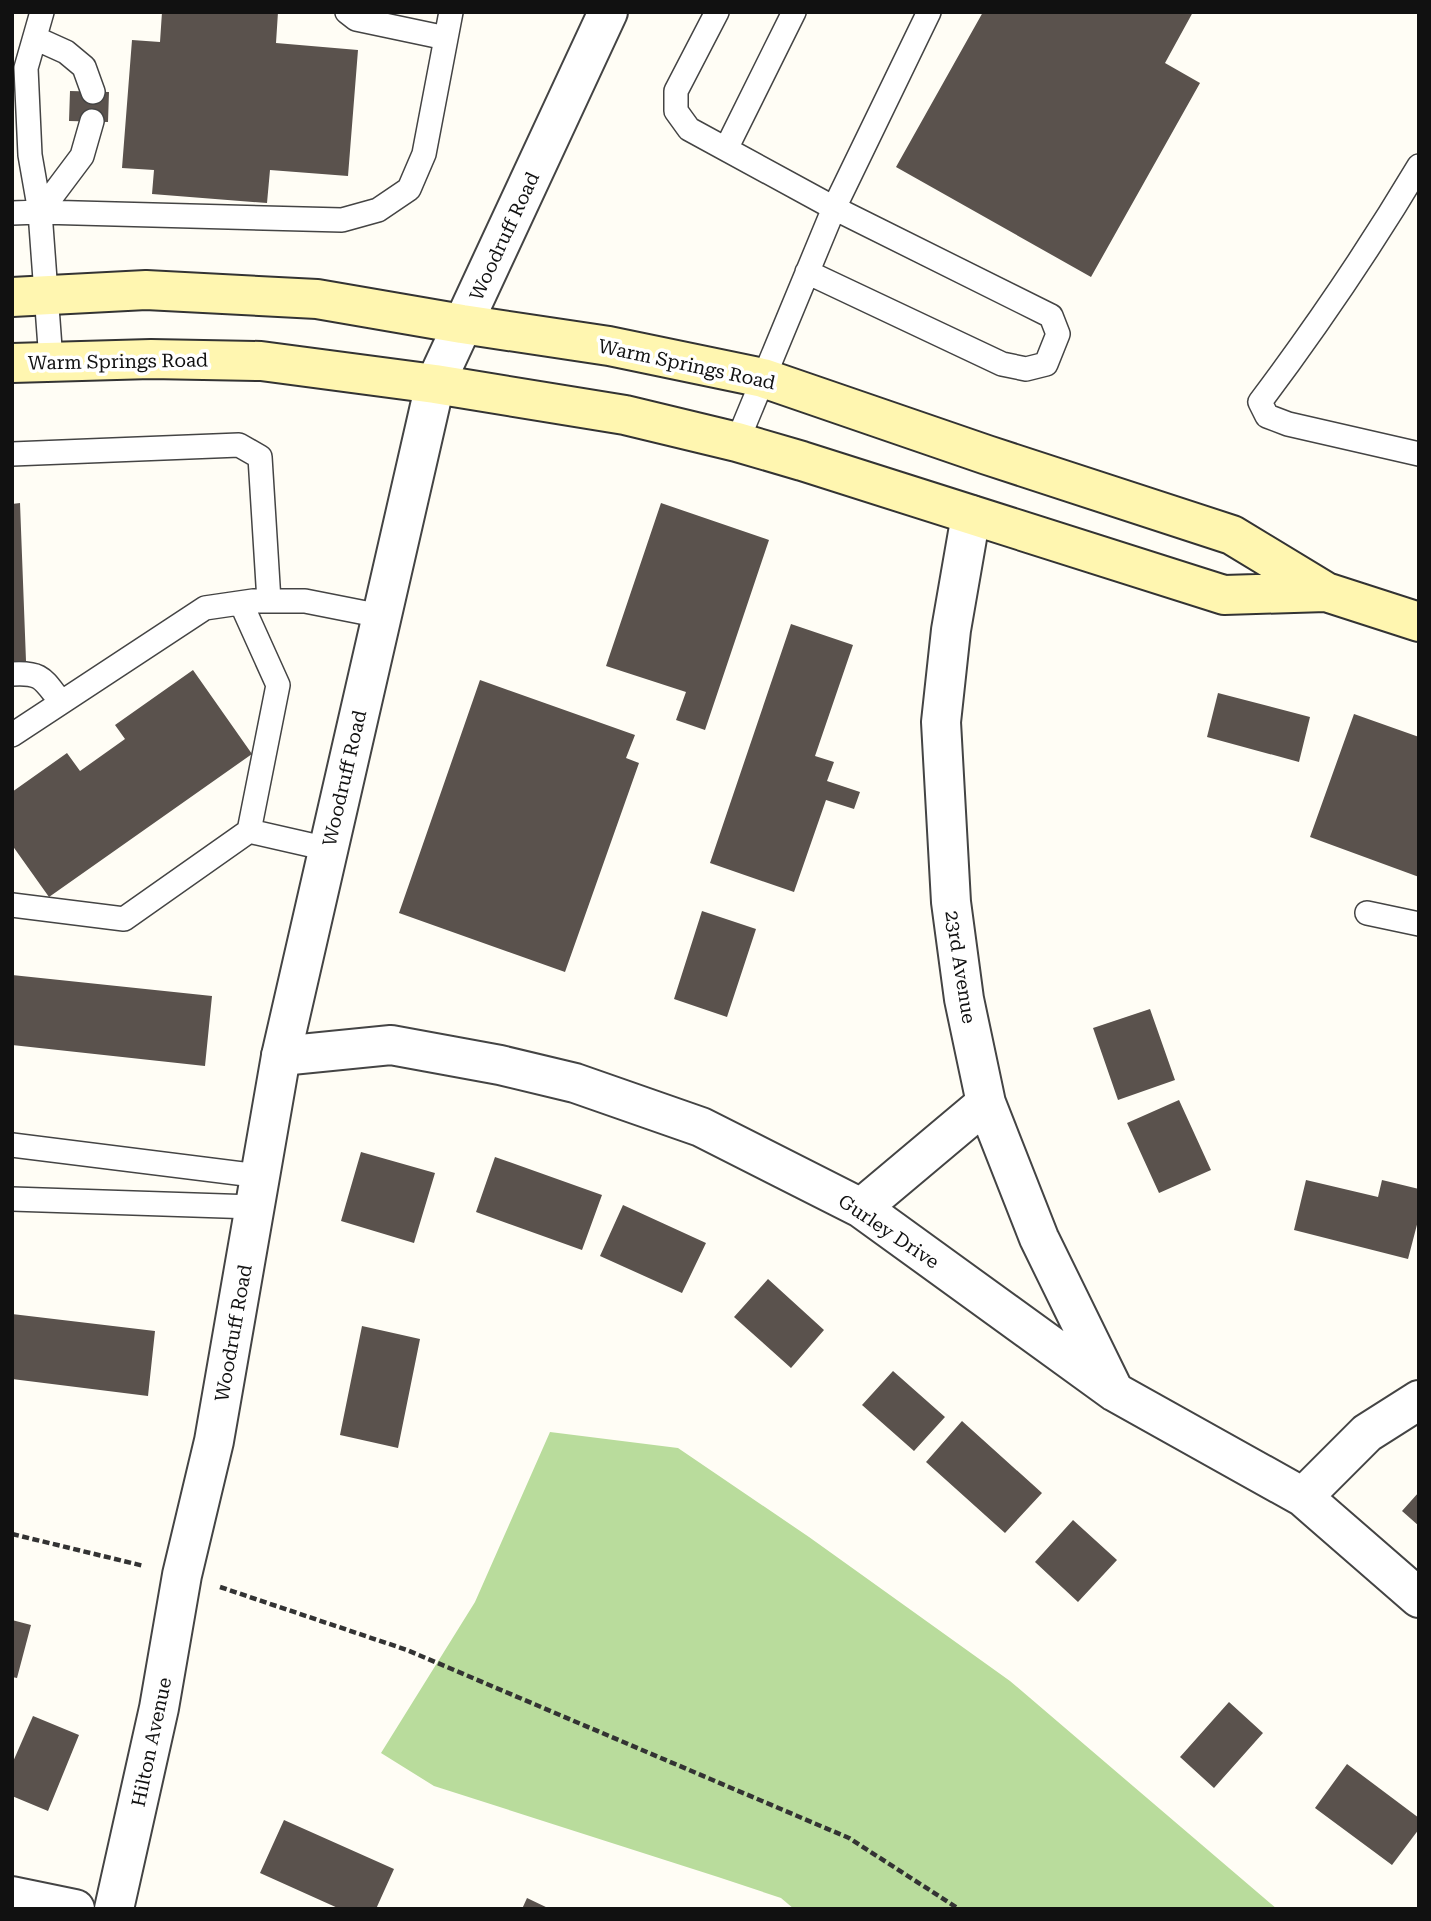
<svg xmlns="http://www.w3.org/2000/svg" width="1431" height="1921" font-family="'Roboto Serif',serif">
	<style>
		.forest { fill: #b9dc9c }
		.building { fill: #5a524d }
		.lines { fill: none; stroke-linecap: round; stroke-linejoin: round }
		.service-casing { stroke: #444; stroke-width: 26 }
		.minor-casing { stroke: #444; stroke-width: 42 }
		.tertiary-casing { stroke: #444; stroke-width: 42 }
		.secondary-casing { stroke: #333; stroke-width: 42 }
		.path { stroke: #333; stroke-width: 4.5; stroke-dasharray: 7 3.5; stroke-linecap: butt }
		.service { stroke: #fff; stroke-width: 23 }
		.minor { stroke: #fff; stroke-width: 38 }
		.tertiary { stroke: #fff; stroke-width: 38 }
		.secondary { stroke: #fff6b0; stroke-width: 38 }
		.labels { text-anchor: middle; stroke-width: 7; stroke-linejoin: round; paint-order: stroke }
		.street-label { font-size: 19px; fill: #111; stroke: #fff }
	</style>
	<rect width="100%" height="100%" fill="#fffdf5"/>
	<!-- forest -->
	<path class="forest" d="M550,1432L678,1448L809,1537L1010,1681L1277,1909H794L781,1898L718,1877L434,1786L381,1753L475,1602Z"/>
	<!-- building -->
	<path class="building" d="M162,12H278L276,43L358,50L348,176L270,170L267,203L152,194L154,170L122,168L132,40L160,42Z
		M983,12H1193L1165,63L1200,83L1091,277L896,167Z
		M70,91L109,92L108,122L69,121Z
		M20,503L26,661L12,662V504Z
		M661,503L769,540L705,730L676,720L686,692L606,666Z
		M791,624L853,645L815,756L834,762L827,781L860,792L854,809L826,800L794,892L710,863Z
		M193,670L252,754L49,897L12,845V792L67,753L80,771L125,739L115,725Z
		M480,680L635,735L626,758L639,763L565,972L399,913Z
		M1218,693L1310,717L1299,762L1207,737Z
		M1354,714L1419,737V877L1310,837Z
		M702,911L756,929L727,1017L674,999Z
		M12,975L212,996L205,1066L12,1045Z
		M1150,1009L1175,1080L1118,1100L1093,1028Z
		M1179,1100L1211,1170L1159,1193L1127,1123Z
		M361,1152L435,1173L414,1243L341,1221Z
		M495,1157L602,1195L582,1250L476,1212Z
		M1306,1180L1378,1197L1382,1180L1419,1189V1217L1408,1259L1294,1230Z
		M623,1205L706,1243L682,1293L600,1256Z
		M768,1279L824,1330L791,1368L734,1317Z
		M12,1314L155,1331L148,1396L12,1379Z
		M362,1326L420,1339L398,1448L340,1435Z
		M893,1371L945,1417L914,1451L862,1405Z
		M962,1421L1042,1493L1005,1533L926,1462Z
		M1419,1492V1526L1402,1511Z
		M1073,1520L1117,1560L1078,1602L1035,1562Z
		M12,1620L31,1625L17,1678L12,1677Z
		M1229,1702L1263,1733L1214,1788L1180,1757Z
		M33,1716L79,1735L48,1811L12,1796V1764Z
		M1347,1764L1419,1818V1829L1392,1865L1315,1808Z
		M284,1820L394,1869L376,1909H340L260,1873Z
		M527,1898L550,1909H522Z"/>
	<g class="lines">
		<defs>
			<path id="service" d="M42,12L26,68L30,155L40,212L51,361
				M347,12L356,19L446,38
				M717,12L676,91V111L689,129L834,208L929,12
				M35,38L66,52L84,67L93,92
				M726,149L794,12
				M1419,166C1370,248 1317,326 1260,402L1267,416L1288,424L1419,454
				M40,212L82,156L92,121
				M12,213L40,212L342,220L378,210L409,189L424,154L451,12
				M737,442L834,208L1051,316L1058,334L1046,364L1026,369L1002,364L807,272
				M12,454L239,445L260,457L269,601
				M241,603L278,685L249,831L328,849
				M12,674C43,672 43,680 61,702
				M12,735L205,608L253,601H305L381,616
				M12,905L124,919L249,831
				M1367,913L1419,924
				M12,1145L260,1176
				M12,1199L254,1207"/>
			<path id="minor" d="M971,515L951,630L941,722L951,902L964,999L986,1103L1039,1238L1112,1387
				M281,1056L391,1045L500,1065L575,1083L701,1127L861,1208L1115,1392L1303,1497L1419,1598
				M861,1208L986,1103
				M1303,1497L1367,1433L1419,1400
				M12,1896L75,1909"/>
			<path id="tertiary" d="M114,1909L159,1708L182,1575L214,1441L281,1056L435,384L608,12"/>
			<path id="secondary" d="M12,297L146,290L317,299L462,324L609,346L763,378L987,455L1232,535L1326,592L1419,622
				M12,363L151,359L261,361L435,384L625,415L737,442L802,461L1224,595L1326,592"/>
		</defs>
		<!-- service casing -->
		<use href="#service" class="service-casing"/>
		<!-- minor casing -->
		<use href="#minor" class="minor-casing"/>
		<!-- tertiary casing -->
		<use href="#tertiary" class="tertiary-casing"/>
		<!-- secondary casing -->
		<use href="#secondary" class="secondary-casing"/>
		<!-- path -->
		<path class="path" d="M12,1534L144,1566
			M220,1587L407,1650L849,1838L959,1909"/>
		<!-- service -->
		<use href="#service" class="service"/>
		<!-- minor -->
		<use href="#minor" class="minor"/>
		<!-- tertiary -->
		<use href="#tertiary" class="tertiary"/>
		<!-- secondary -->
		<use href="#secondary" class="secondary"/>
	</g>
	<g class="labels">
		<!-- street labels -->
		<g class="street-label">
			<text transform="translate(504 236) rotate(-65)" y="7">Woodruff Road</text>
			<text transform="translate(118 361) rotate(-1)" y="7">Warm Springs Road</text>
			<text transform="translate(687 364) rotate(12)" y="7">Warm Springs Road</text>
			<text transform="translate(344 778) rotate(-77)" y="7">Woodruff Road</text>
			<text transform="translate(961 967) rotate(81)" y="7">23rd Avenue</text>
			<text transform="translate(889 1231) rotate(34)" y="7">Gurley Drive</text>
			<text transform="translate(233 1333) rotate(-80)" y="7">Woodruff Road</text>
			<text transform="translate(151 1742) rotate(-78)" y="7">Hilton Avenue</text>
		</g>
	</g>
	<!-- border -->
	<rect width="1431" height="1921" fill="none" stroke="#111111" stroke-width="28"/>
</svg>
